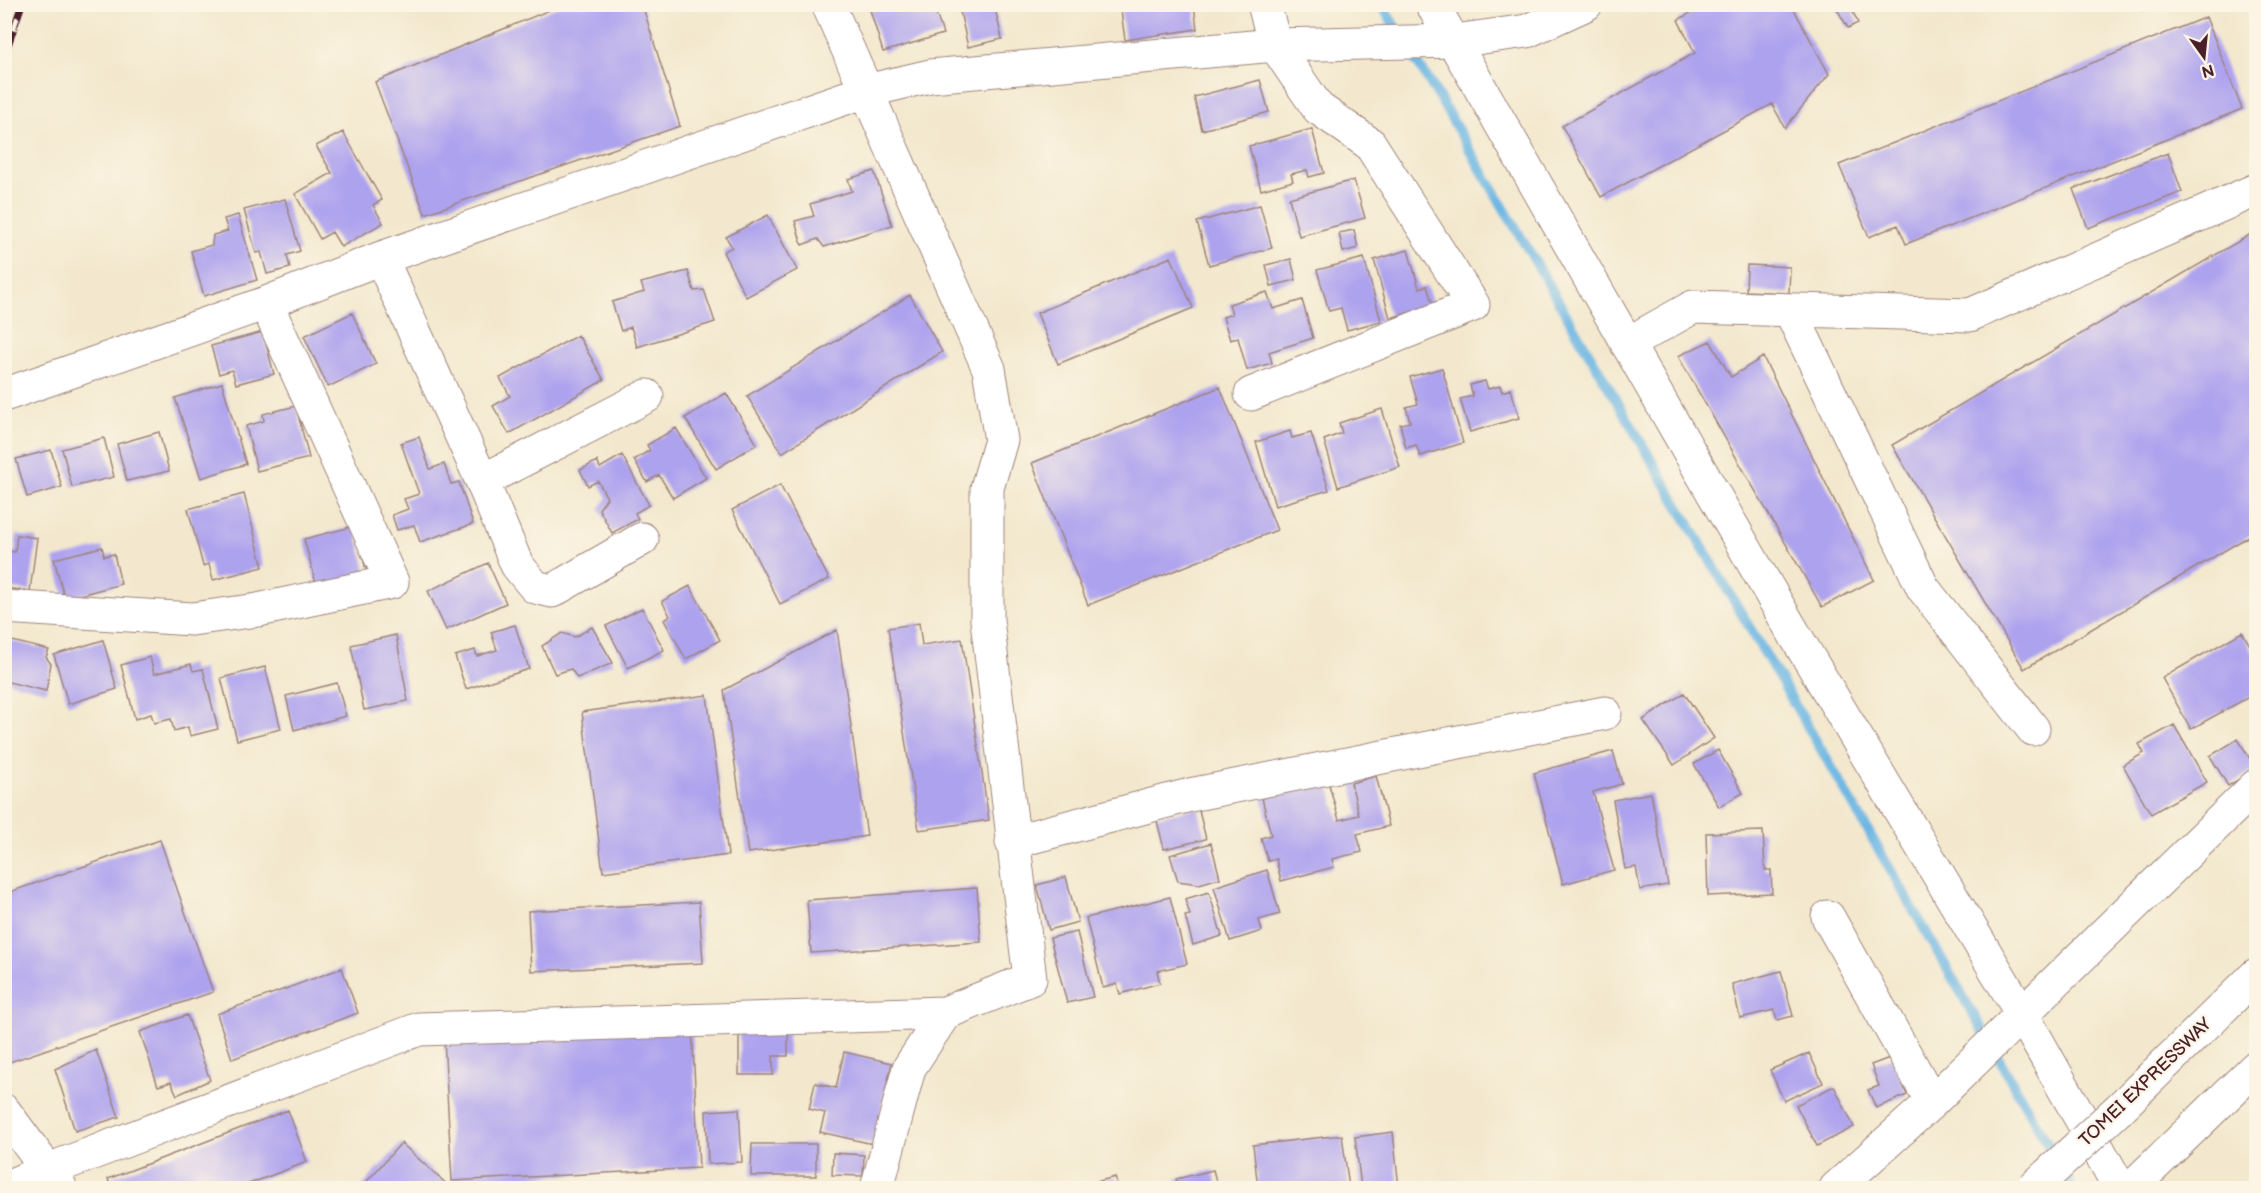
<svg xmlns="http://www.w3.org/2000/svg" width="2261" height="1193" font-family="'Balsamiq Sans',sans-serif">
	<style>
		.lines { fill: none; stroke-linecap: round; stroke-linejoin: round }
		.stream { stroke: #6ab6e3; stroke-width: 10 }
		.building { fill: #ada2ee }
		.minor-casing { stroke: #9e847c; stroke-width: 35 }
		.highway-casing { stroke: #9e847c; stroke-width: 35 }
		.minor { stroke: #fff; stroke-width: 33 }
		.highway { stroke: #fff; stroke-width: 33 }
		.rail-casing { stroke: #4a1f2b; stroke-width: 7 }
		.rail { stroke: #fcf5e5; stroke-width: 4.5; stroke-dasharray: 14; stroke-linecap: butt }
		.highway-bridge-casing { stroke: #9e847c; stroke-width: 35; stroke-linecap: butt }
		.highway-bridge { stroke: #fff; stroke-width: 33 }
		.labels { text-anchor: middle; stroke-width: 4.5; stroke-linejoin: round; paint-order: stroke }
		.street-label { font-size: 18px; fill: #4a1f2b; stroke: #fcf5e5 }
	</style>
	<rect width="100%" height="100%" fill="#fcf5e5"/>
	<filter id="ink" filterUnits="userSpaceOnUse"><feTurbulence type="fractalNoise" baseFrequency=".0167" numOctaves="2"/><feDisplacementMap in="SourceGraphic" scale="12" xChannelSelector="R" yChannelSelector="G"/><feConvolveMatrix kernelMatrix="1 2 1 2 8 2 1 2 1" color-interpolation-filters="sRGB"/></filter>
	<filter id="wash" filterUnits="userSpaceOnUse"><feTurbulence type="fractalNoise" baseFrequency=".008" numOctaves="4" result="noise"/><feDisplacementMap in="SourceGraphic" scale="24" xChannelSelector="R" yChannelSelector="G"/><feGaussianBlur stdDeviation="1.35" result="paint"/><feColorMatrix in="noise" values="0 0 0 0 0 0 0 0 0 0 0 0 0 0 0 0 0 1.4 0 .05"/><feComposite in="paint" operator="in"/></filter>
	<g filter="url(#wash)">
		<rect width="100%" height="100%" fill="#f3e8cd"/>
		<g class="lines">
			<!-- stream -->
			<path class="stream" d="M1381,4L1437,94L1836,775L2073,1188"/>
		</g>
		<g id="blocks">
			<!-- building -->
			<path class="building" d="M564,4H642L680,126L425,214L375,82Z
				M889,4H933L943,34L883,52L870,10Z
				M967,4H994L1002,39L968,47L959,7Z
				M1120,4H1194L1197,29L1125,40Z
				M1494,4H1511L1497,11Z
				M1706,4H1791L1829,74L1785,128L1772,104L1601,197L1562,126L1695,53L1678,20Z
				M1834,4H1866L1853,12L1858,23L1848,28Z
				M2140,4H2162V5L2142,11Z
				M2206,17L2242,109L1906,244L1898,225L1869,237L1839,165Z
				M1260,80L1269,112L1202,130L1194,97Z
				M1312,129L1324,173L1309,177L1307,170L1291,174L1293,181L1261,190L1249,146Z
				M343,132L382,200L373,205L383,223L341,247L332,232L320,239L295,194L332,173L316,146Z
				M2168,153L2182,192L2088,228L2073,189Z
				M874,171L892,225L824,247L818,239L802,245L795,221L814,216L810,204L852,191L848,179Z
				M1354,180L1365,218L1299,236L1289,198Z
				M285,199L300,251L287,255L290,268L267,274L261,252L256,253L244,210Z
				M1260,205L1272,248L1209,265L1197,222Z
				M238,215L257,280L204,296L191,251L212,245L213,235L228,231L224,219Z
				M768,215L797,270L746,297L723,252L732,247L726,237Z
				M1354,230L1358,248L1343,252L1339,233Z
				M2256,231V532L2024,669L1892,445Z
				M1408,250L1419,288L1427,286L1433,306L1390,318L1374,260Z
				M1171,257L1193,308L1058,364L1037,313Z
				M1364,258L1381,321L1347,330L1341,308L1329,311L1317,270Z
				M1291,259L1296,280L1271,286L1266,265Z
				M1747,265L1790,267L1789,293L1746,291Z
				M688,271L694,291L704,290L715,322L637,347L631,327L621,331L612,302L644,292L641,283Z
				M1267,292L1273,309L1302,300L1313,338L1269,352L1272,363L1247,370L1238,338L1230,340L1223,317L1232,314L1229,304Z
				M910,295L942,352L782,453L747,396Z
				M352,313L376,364L328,387L304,336Z
				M263,332L274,374L236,384L232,370L219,374L211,346Z
				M578,335L604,380L509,434L493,406L510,396L500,378Z
				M1710,341L1731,377L1763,357L1874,580L1822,607L1678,356Z
				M1442,368L1463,443L1420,456L1416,445L1406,448L1400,424L1410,422L1406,407L1418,404L1410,377Z
				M1485,381L1488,389L1500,386L1502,392L1511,389L1519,418L1470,432L1460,399L1473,396L1470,385Z
				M222,383L246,464L201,478L175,398Z
				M1220,387L1277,530L1088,605L1032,463Z
				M726,393L757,444L716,469L685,418Z
				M296,406L309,458L257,471L246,426L264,421L263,414Z
				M1382,409L1400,467L1338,487L1324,440L1342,433L1339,423Z
				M676,428L706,478L673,498L659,475L647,482L634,460L650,450L647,445Z
				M1290,431L1292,438L1311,433L1329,490L1275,506L1256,442Z
				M159,432L169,471L127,481L117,444Z
				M419,437L430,469L444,464L451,484L459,482L473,524L420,542L414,525L397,530L392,515L408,509L404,499L419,494L401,443Z
				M104,438L114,477L72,487L62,449Z
				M51,450L62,487L27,497L16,459Z
				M622,455L649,505L635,513L638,519L612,533L599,509L607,498L598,481L588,486L580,470L597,461L600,468Z
				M780,485L829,579L780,604L732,510Z
				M244,494L263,567L213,580L209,564L203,566L188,509Z
				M355,526L367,574L317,587L304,539Z
				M17,535L37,538L30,591L4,588V551L15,552Z
				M102,547L104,556L114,554L121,584L65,599L54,559Z
				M488,563L506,603L446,630L428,591Z
				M690,586L720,640L686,659L664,620L670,616L662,601Z
				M642,608L664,650L628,668L606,626Z
				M919,623L922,645L962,639L989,820L919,830L888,628Z
				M515,625L529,669L466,689L455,656L475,650L477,656L497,650L491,632Z
				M592,627L613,663L577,678L571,669L555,674L542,646L562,633L575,637Z
				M837,630L867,836L748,853L724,690Z
				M2242,632L2256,655V693L2191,729L2162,678Z
				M396,635L408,701L364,710L351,645Z
				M4,639L49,650L46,657L51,664L46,691L4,681Z
				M103,640L117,689L68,704L54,655Z
				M150,657L154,674L191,664L193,671L203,669L218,729L190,736L188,727L174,731L171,719L154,723L151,714L135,719L121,665Z
				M265,667L281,729L237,740L221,678Z
				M337,683L346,716L294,730L286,696Z
				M1684,693L1714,738L1674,765L1643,720Z
				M707,695L728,855L603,872L582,712Z
				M2174,725L2207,782L2151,814L2123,765L2144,753L2139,744Z
				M2238,739L2256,769L2228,786L2210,756Z
				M1718,750L1743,793L1719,807L1694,764Z
				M1613,751L1622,784L1593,792L1614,870L1563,884L1534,773Z
				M1376,776L1389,826L1357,834L1362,852L1332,859L1334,867L1281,881L1276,859L1268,861L1261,838L1271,835L1262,798L1328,781L1339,820L1359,815L1351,783Z
				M1651,793L1668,885L1640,890L1636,867L1625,869L1613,800Z
				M1198,807L1206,839L1164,849L1156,817Z
				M1763,831L1765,870H1771L1772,893L1708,896L1706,833Z
				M160,840L213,992L4,1064V894Z
				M1211,843L1220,878L1199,884L1178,881L1170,855Z
				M1267,870L1280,914L1259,920L1262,931L1230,941L1214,887Z
				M1066,877L1078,922L1049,930L1037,885Z
				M977,888L981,942L811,953L807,900Z
				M1209,892L1222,936L1193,945L1185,916L1190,915L1185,899Z
				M1170,897L1187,964L1157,971L1160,983L1120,994L1117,984L1103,988L1086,918Z
				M699,902L703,963L531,971L528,911Z
				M1077,932L1093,997L1067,1003L1050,938Z
				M342,968L358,1013L232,1059L217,1014Z
				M1781,971L1793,1016L1777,1020L1774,1010L1740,1018L1732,984Z
				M187,1015L210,1080L177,1095L171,1082L158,1086L140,1032Z
				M788,1025V1056H773V1075H739V1026Z
				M692,1026L699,1168L452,1181L444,1039Z
				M96,1050L119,1117L75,1131L55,1069Z
				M844,1052L892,1063L873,1144L820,1132L825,1113L809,1109L815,1083L836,1088Z
				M1809,1053L1823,1083L1784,1101L1770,1070Z
				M1892,1057L1907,1095L1876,1108L1868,1090L1879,1086L1871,1065Z
				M1834,1086L1854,1127L1817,1146L1796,1105Z
				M739,1109L742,1162L708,1164L706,1111Z
				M288,1110L307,1162L238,1188H111L108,1179Z
				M1393,1132L1399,1188H1361L1355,1137Z
				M1342,1135L1349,1188H1258L1253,1145Z
				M401,1143L451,1188H361Z
				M752,1144H816V1176H751Z
				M833,1153L864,1155L863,1176L832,1175Z
				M1213,1170L1218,1188H1179L1176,1179Z
				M1115,1177L1118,1188H1073Z"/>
		</g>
	</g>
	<g filter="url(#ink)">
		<use href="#blocks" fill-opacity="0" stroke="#9e847c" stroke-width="1.5"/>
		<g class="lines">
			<defs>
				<path id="minor" d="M828,4L989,369L1001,440L987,488V620L1030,979L945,1013L909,1068L877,1188
					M1432,4L1789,625L2022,1014L2120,1188
					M381,258L482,481L517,565L535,587L552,591L642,539
					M1790,310L1923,588L2033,729
					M1627,344L1693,307L1970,315L2256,190
					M1251,394L1473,305L1370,144L1318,108L1275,45L1264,4
					M4,395L266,303L381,258L866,91L930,76L1275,45L1454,41L1527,31L1586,4
					M482,481L647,396
					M4,607L192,619L258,610L392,582L266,303
					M1012,842L1190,795L1605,713
					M1828,917L1932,1102
					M4,1111L60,1187
					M4,1188L48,1170L419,1029L945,1013
					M1836,1188L1932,1102L2256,786"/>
				<path id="highway" d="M2119,1109L2256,975
					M2131,1188L2256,1067"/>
			</defs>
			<!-- minor casing -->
			<use href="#minor" class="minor-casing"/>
			<!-- highway casing -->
			<use href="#highway" class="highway-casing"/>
			<!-- minor -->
			<use href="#minor" class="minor"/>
			<!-- highway -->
			<use href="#highway" class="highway"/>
			<defs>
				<path id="rail" d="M4,57L22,4"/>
			</defs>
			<!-- rail casing -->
			<use href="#rail" class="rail-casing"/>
			<!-- rail -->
			<use href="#rail" class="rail"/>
			<defs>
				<path id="highway-bridge" d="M2033,1188L2119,1109"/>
			</defs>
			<!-- highway-bridge casing -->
			<use href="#highway-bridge" class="highway-bridge-casing"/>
			<!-- highway-bridge -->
			<use href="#highway-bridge" class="highway-bridge"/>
		</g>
	</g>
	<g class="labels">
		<!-- street labels -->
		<g class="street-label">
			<text transform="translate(2145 1082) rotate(-44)" y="6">TOMEI EXPRESSWAY</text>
		</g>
	</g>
	<!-- margin -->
	<rect width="2261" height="1193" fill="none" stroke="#fcf5e5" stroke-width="24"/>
	<!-- north arrow -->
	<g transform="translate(2204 57) rotate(165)" stroke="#fcf5e5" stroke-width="4.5" paint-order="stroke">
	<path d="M0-4.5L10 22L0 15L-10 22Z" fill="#4a1f2b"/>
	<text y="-9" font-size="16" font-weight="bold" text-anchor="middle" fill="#4a1f2b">N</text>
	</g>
</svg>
